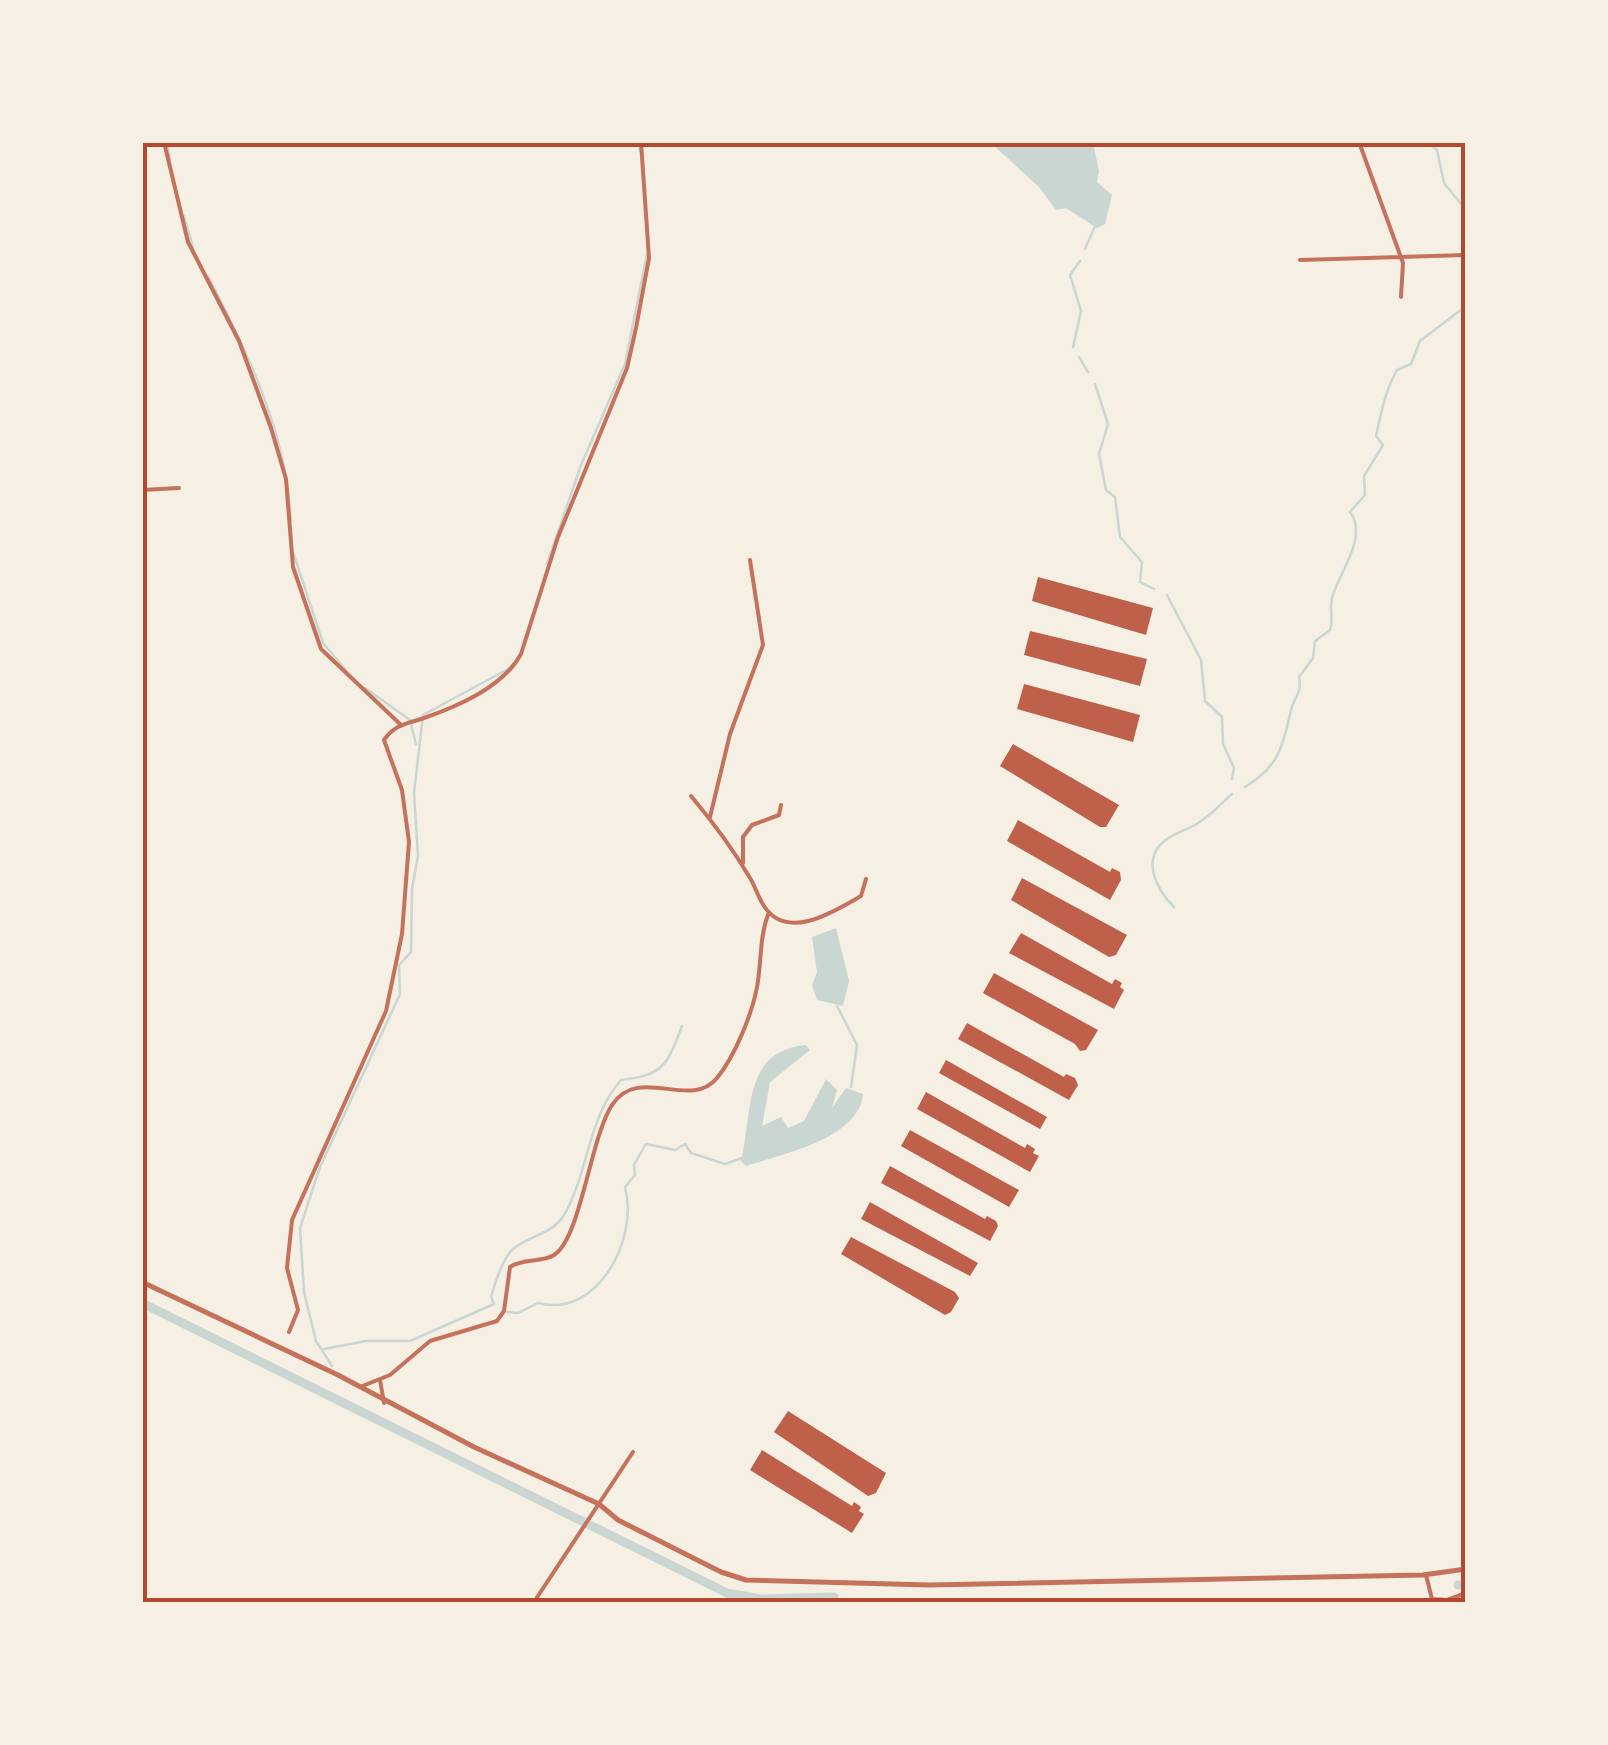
<svg xmlns="http://www.w3.org/2000/svg" width="1608" height="1745" font-family="Mulish,sans-serif">
	<style>
		.water { fill: #c9d6d2 }
		.lines { fill: none; stroke-linecap: round; stroke-linejoin: round }
		.stream { stroke: #c9d6d2; stroke-width: 2.5 }
		.canal { stroke: #c9d6d2; stroke-width: 9 }
		.building { fill: #bf614a }
		.minor { stroke: #c5725c; stroke-width: 4 }
		.tertiary { stroke: #c5725c; stroke-width: 5 }
		.neatline { fill: none; stroke: #b5482f; stroke-width: 4 }
	</style>
	<rect width="100%" height="100%" fill="#f6efe4"/>
	<!-- water -->
	<path class="water" d="M991,143H1093L1099,171L1097,182L1112,195L1105,224L1097,228L1066,208L1056,210L1039,187Z
		M836,928L849,981L843,1006L817,1000L812,985L817,972L812,937Z
		M806,1045L810,1050L770,1082L762,1126L781,1117L788,1128L804,1121L826,1079L837,1090L832,1108L846,1088L863,1094C859,1139 782,1154 746,1166L741,1161C753,1112 742,1051 806,1045Z"/>
	<g class="lines">
		<!-- stream -->
		<path class="stream" d="M167,142L170,160
			M639,142L640,151
			M1426,142L1437,150L1444,183L1466,210
			M184,216L193,247
			M1085,249L1095,226
			M208,276C248,353 287,434 291,522
			M1073,347L1081,311L1070,275L1080,261
			M1079,357L1088,372
			M1095,384L1108,424L1099,454L1106,490L1115,497L1120,537L1142,562L1140,582L1154,589
			M294,555L323,643L345,669
			M547,564L581,465L625,364L647,254
			M1167,595L1201,660L1205,701L1222,717L1223,744L1234,768L1232,779
			M365,688L410,720L416,744
			M1245,787C1282,764 1282,745 1292,707C1296,694 1302,693 1299,677L1313,658L1315,641L1330,630C1334,619 1329,611 1332,598C1338,574 1369,537 1350,512L1365,495L1364,476L1383,445L1376,436C1381,414 1385,391 1397,370L1411,364L1420,341L1466,306
			M1174,907C1156,889 1140,858 1167,839C1175,833 1186,830 1195,825C1209,817 1220,805 1232,794
			M837,1006L857,1045L851,1087
			M507,1312L518,1313L538,1303C598,1319 639,1238 625,1187L635,1175L634,1165L646,1144L675,1150L685,1144L691,1153L725,1164L742,1158
			M324,1349L366,1341H410L494,1304L491,1297C495,1283 502,1259 513,1249C529,1235 552,1235 564,1215C589,1172 587,1119 621,1080C664,1075 667,1065 682,1026
			M332,1366L316,1341L304,1292L300,1228L320,1167L400,994L399,965L411,952L412,889L418,856L414,793L423,715L508,669"/>
		<!-- canal -->
		<path class="canal" d="M142,1303L727,1593L760,1599L834,1597
			M1458,1585H1466"/>
	</g>
	<!-- building -->
	<path class="building" d="M1038,577L1153,608L1146,635L1032,601Z
		M1030,631L1147,659L1140,686L1024,655Z
		M1024,684L1140,715L1133,742L1017,709Z
		M1013,744L1119,805L1106,827H1100L1000,766Z
		M1018,820L1110,872L1112,868L1120,872L1121,880L1110,900L1007,841Z
		M1022,878L1127,935L1116,955L1109,957L1011,900Z
		M1021,933L1112,984L1115,979L1122,983L1120,987L1124,990L1114,1009L1009,953Z
		M994,973L1098,1030L1086,1050L1080,1051L1075,1044L983,993Z
		M967,1023L1064,1077L1066,1074L1075,1078L1078,1085L1069,1100L958,1039Z
		M946,1060L1047,1117L1040,1129L939,1073Z
		M926,1092L1025,1148L1027,1144L1035,1149L1033,1153L1039,1156L1030,1172L917,1109Z
		M910,1130L1019,1190L1009,1207L901,1146Z
		M890,1166L985,1219L987,1216L996,1221L998,1226L990,1241L881,1183Z
		M870,1202L978,1263L970,1276L861,1219Z
		M851,1237L955,1292L959,1298L951,1312L945,1315L841,1254Z
		M788,1411L886,1473L876,1493L868,1496L774,1432Z
		M762,1450L852,1506L854,1502L861,1507L859,1511L864,1514L852,1533L750,1470Z"/>
	<g class="lines">
		<!-- minor -->
		<path class="minor" d="M164,142L188,242L239,341L271,428L286,479L293,567L321,649L400,724
			M1359,142L1403,263L1401,297
			M1300,260L1466,255
			M142,490L179,488
			M691,796C712,821 733,849 750,878C755,886 758,897 764,906C787,942 835,911 861,896L866,879
			M710,817L730,734L763,645L750,560
			M743,863V837L752,825L779,815L781,805
			M289,1332L298,1310L287,1268L292,1220L386,1011L402,934L409,842L402,790L384,740C395,724 407,724 424,718C459,706 503,687 521,654L558,537L627,368L636,328L649,258L641,142
			M380,1380L384,1403
			M360,1387L390,1375L430,1341L497,1321L504,1311L510,1267C523,1258 541,1263 554,1255C581,1238 590,1139 612,1105C639,1064 690,1111 717,1078C735,1056 752,1014 757,987C762,960 759,937 769,912
			M1426,1575L1432,1599L1447,1600L1466,1593
			M534,1602L633,1452"/>
		<!-- tertiary -->
		<path class="tertiary" d="M142,1282L338,1375L474,1447L599,1504L618,1520L721,1572L746,1580L929,1585L1423,1575L1466,1569"/>
	</g>
	<!-- border -->
	<rect width="1608" height="1745" fill="none" stroke="#f6efe4" stroke-width="290"/>
	<rect x="145" y="145" width="1318" height="1455" class="neatline"/>
</svg>
